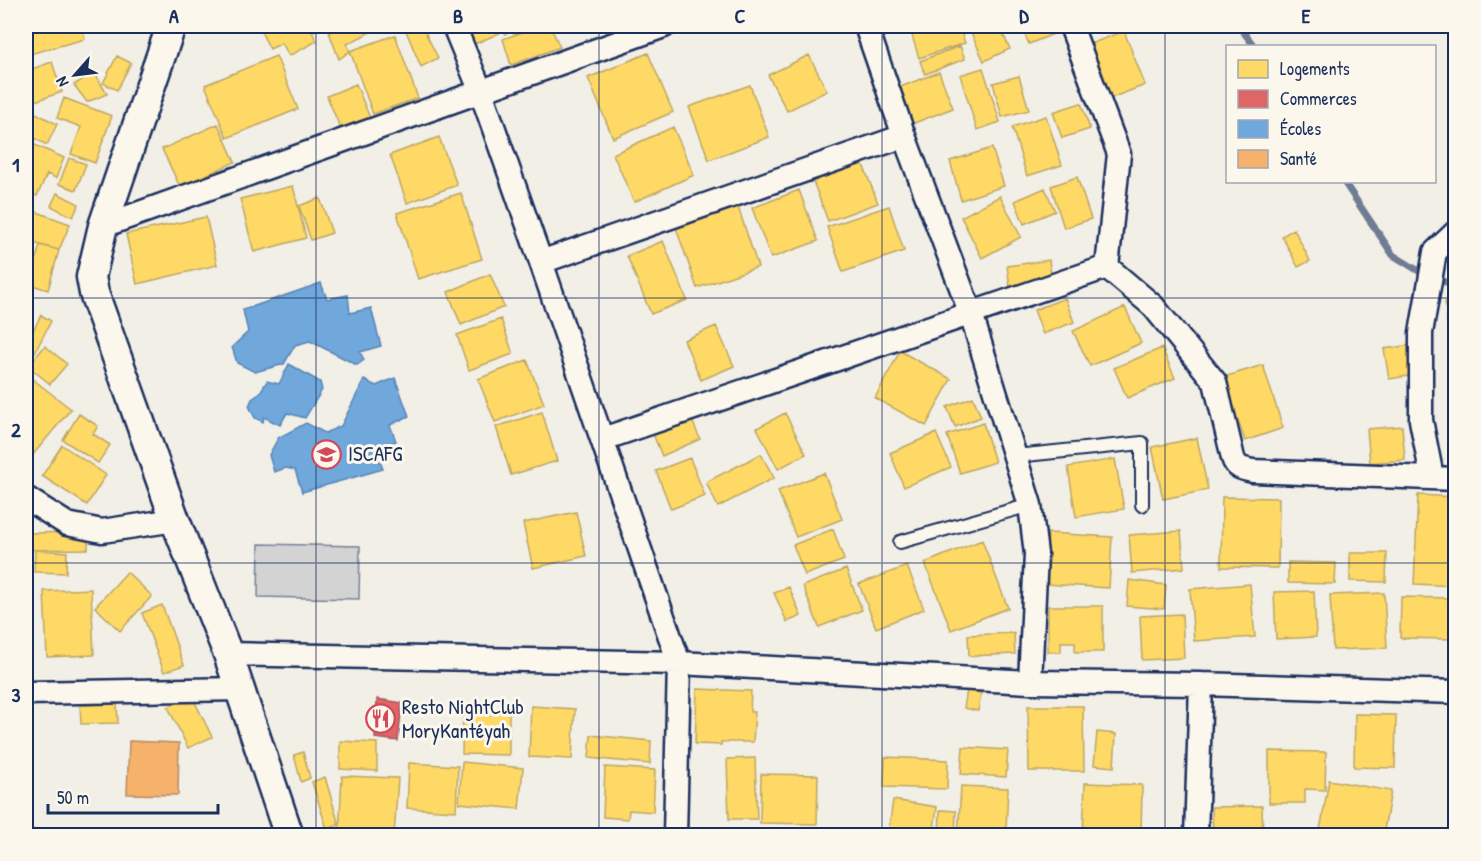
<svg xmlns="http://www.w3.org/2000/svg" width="1481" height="861" font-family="'Patrick Hand',sans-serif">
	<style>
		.green { fill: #d2d3d2; stroke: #768198; stroke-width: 1.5 }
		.homes { fill: #ffd966; stroke: #bba664; stroke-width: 1.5 }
		.shops { fill: #e06666; stroke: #a55664; stroke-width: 1.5 }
		.schools { fill: #6fa8dc; stroke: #5684b6; stroke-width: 1.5 }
		.health { fill: #f6b26b; stroke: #b48b67; stroke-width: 1.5 }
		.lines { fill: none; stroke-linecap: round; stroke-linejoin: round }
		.stream { stroke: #707b93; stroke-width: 7 }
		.service-casing { stroke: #1b2f5e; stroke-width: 16 }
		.minor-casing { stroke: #1b2f5e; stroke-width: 27 }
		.tertiary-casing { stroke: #1b2f5e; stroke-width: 33 }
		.service { stroke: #fbf7ec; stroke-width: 12 }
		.minor { stroke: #fbf7ec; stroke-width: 22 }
		.tertiary { stroke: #fbf7ec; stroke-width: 28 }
		.grid { fill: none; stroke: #1b2f5e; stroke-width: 1.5; stroke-opacity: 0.55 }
		.labels { text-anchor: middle; stroke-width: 6; stroke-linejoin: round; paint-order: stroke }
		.poi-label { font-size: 21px; fill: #1b2f5e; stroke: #fbf7ec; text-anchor: start }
		.neatline { fill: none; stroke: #1b2f5e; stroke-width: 2 }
		.grid-label { font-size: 20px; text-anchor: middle; font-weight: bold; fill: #1b2f5e }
	</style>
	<rect width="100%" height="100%" fill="#f2efe6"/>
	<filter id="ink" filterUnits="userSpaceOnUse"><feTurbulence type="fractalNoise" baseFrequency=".0167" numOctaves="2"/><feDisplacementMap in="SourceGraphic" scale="12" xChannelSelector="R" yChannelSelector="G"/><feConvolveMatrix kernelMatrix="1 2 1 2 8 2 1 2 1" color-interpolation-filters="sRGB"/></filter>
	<g filter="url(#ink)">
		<!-- green -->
		<path class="green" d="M259,544L360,546L359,599L258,597Z"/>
		<!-- homes -->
		<path class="homes" d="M26,26H82L85,39L26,55Z
			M258,26H319L320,28L312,32L317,41L289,56L282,43L270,49Z
			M339,26H382L347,44L350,51L339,59L329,32Z
			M404,26H422L438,58L421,67Z
			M459,26H499L502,32L468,47Z
			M502,26H523L505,34Z
			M539,26H550L560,47L511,65L503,39Z
			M909,26H959L965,43L919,58Z
			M968,26H999L1010,49L984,61Z
			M1021,26H1061L1063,30L1029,44Z
			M1124,31L1145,85L1106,100L1085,46Z
			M395,35L418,98L373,114L350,51Z
			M960,46L965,59L925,74L920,61Z
			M648,53L673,112L613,138L588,78Z
			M809,55L827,91L787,111L768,75Z
			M117,56L131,63L117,90L103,83Z
			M276,56L298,109L227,138L205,85Z
			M52,62L62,92L29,103L26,94V71Z
			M983,68L1000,122L977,130L960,75Z
			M94,72L107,94L87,102L74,85Z
			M939,72L953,108L909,125L895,89Z
			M1019,76L1029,110L1002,117L993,83Z
			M356,84L370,118L341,130L327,96Z
			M750,85L769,137L709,160L689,107Z
			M64,98L112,116L95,163L71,154L81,127L57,118Z
			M1081,103L1090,129L1062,138L1053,112Z
			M26,108L57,124L47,145L26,134Z
			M1046,116L1062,165L1027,176L1012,127Z
			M218,124L235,162L180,187L162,149Z
			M673,127L694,175L634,202L613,154Z
			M439,137L457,185L407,203L390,155Z
			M26,141L64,158L56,178L47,174L37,196L26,191Z
			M992,148L1004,186L961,200L950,161Z
			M860,157L878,203L828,221L811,176Z
			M69,158L86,164L76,190L59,184Z
			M1077,177L1091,219L1064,228L1051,186Z
			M293,186L306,238L254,252L240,199Z
			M1045,188L1055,211L1024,224L1015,201Z
			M799,190L818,241L771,258L752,208Z
			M57,193L79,204L73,217L51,206Z
			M461,193L482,259L418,279L397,213Z
			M1000,196L1021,237L982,258L961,217Z
			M320,198L332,233L311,240L299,206Z
			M736,201L758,267L697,288L674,222Z
			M889,206L904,251L843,272L827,227Z
			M26,208L70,224L59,250L26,241Z
			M206,217L217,265L137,284L126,234Z
			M1294,229L1310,261L1298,267L1282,236Z
			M663,241L687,300L651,314L627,256Z
			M40,245L59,250L48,290L29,284Z
			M1049,260L1052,282L1010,287L1007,266Z
			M490,274L504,307L461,325L448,292Z
			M1065,298L1074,322L1043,334L1034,310Z
			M1456,301V321L1447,322L1445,302Z
			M1125,307L1141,343L1090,366L1073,331Z
			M41,315L51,321L33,356L26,352V345Z
			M501,319L513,354L469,370L457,335Z
			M716,326L734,366L701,380L684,340Z
			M1410,345L1415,375L1389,379L1384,349Z
			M45,346L67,364L50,384L28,366Z
			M1162,348L1175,378L1127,398L1114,368Z
			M900,351L951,379L926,426L875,398Z
			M527,360L544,404L495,422L478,379Z
			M1263,365L1283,428L1245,441L1224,377Z
			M30,377L71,409L32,456L26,450V382Z
			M973,397L981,417L955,427L947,407Z
			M542,412L557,461L511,475L496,427Z
			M785,413L806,454L778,469L757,428Z
			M79,414L98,426L93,434L110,445L98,463L63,440Z
			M691,418L700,439L662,456L653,434Z
			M983,423L995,462L960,473L947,435Z
			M1402,426L1405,460L1370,463L1367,429Z
			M936,433L951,467L904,487L890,453Z
			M1197,438L1208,490L1163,499L1152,447Z
			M62,445L106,475L87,505L42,476Z
			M761,454L774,478L718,507L706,482Z
			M690,458L705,496L671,509L656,471Z
			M1115,459L1124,509L1076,517L1068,467Z
			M824,473L842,519L796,537L778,491Z
			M1418,495L1456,497V586L1414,584Z
			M1222,497L1279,498L1278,568L1221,567Z
			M576,512L586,556L533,568L523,523Z
			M833,529L844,560L805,575L793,545Z
			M1181,531L1184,568L1132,573L1129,535Z
			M88,532V549L26,550V533Z
			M1048,533L1112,537L1109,588L1045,584Z
			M982,540L1008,608L951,630L925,563Z
			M35,550L67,552L66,573L34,572Z
			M1350,553H1387L1386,582L1350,581Z
			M1288,562L1336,563L1335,584L1288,583Z
			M907,566L924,609L876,628L859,584Z
			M846,569L862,610L819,627L803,586Z
			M127,572L152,596L120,631L95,607Z
			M1129,580L1166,585L1164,609L1127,606Z
			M1250,584L1255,637L1194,641L1190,589Z
			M789,587L801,616L787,622L774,593Z
			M91,589L94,655L47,657L44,591Z
			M1314,591L1316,637L1276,639L1274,592Z
			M1384,593L1387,648L1333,650L1330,595Z
			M1401,597L1452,598V639L1400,638Z
			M162,605L184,665L164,672L142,613Z
			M1048,606H1103V652H1075V642H1061V652H1048Z
			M1182,614L1184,658L1142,660L1140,616Z
			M1014,633L1015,654L969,656L968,635Z
			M697,689L751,691L750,712H755L753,742H721V745L695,744Z
			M967,690L981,693L978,711L964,708Z
			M192,696L212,737L188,748L168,707Z
			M117,704L118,723L81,724L80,705Z
			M531,706L575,709L572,759L529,757Z
			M1028,706H1083L1084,771H1029Z
			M493,709H509V755L462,754L463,715H493Z
			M1355,714L1396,715L1395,768L1354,767Z
			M1097,732L1116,734L1114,767L1094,765Z
			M591,735L651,741L650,764L589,758Z
			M340,741L377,743V771L340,769Z
			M963,747L1008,750L1006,777L961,774Z
			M1269,751L1326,752L1325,790L1305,789V803H1269Z
			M303,752L310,778L301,782L294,755Z
			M885,757L948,760L947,789L884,787Z
			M755,758L757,819H729L727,759Z
			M462,762L523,768L519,809L459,803Z
			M409,763L458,766L456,811L407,808Z
			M605,767L655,770L653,812L629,810L628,819L603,817Z
			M761,774L818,775L817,824L760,823Z
			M342,776L398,778L394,836H339Z
			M325,777L339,825L327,829L312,782Z
			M1329,780L1391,791L1383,836H1319Z
			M1085,783L1142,785L1141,836H1083Z
			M961,786L1008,788L1006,830L983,829L982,836H958Z
			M893,800L937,807L933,836H888Z
			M1262,806L1263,836H1213L1212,807Z
			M940,810L956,811L955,836H939Z
			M66,827L87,829L86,836H65Z
			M153,827L169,828V836H153Z
			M26,829L37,830L36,836H26Z
			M118,833H143V836H118Z"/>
		<!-- shops -->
		<path class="shops" d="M377,699L402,703L398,741L375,738Z"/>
		<!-- schools -->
		<path class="schools" d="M321,283L327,299L348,295L350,313L371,308L381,346L360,352L364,360L357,365L310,341L295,345L284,364L255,372L237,363L232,347L248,332L243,310Z
			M289,364L320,382L322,390L305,418L287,413L280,425L264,417L263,422L255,418L249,406L252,399L259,394L267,381L279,384Z
			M395,378L409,416L390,425L396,441L375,449L383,469L302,492L295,470L286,468L274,472L269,455L278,438L306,423L325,433L341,426L364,380L376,386Z"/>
		<!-- health -->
		<path class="health" d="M129,741L179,743L178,795L127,794Z"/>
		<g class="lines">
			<!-- stream -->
			<path class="stream" d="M1239,26L1254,46
				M1344,182L1393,255L1435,281L1456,283"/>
			<defs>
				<path id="service" d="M1016,456L1142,443V505
					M900,542L1030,505"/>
				<path id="minor" d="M454,26L481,92L541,262L679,663L675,836
					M866,26L904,136L971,314L1030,505L1036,554L1030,682
					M1071,26L1119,154L1107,267
					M103,226L664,26
					M541,262L904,136
					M1107,267L1153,306L1215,382L1233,458C1236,468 1243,469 1253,471L1456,479
					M603,439L1107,267
					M1432,477L1421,420V333L1435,252L1456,232
					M26,498L67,524L102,531L175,520
					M228,654L679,663L1030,682L1201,684L1456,692
					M26,693L240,689
					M1196,836L1201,684"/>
				<path id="tertiary" d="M171,26L103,226L91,277L94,293L175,520L228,654L289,836"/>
			</defs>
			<!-- service casing -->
			<use href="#service" class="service-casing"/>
			<!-- minor casing -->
			<use href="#minor" class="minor-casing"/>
			<!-- tertiary casing -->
			<use href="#tertiary" class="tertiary-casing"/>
			<!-- service -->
			<use href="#service" class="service"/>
			<!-- minor -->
			<use href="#minor" class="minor"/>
			<!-- tertiary -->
			<use href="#tertiary" class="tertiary"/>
		</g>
	</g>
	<!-- grid -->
	<path class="grid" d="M316,26V836M599,26V836M882,26V836M1165,26V836M26,298H1456M26,563H1456"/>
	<!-- icons -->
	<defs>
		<symbol id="university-ring" viewBox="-11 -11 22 22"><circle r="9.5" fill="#fbf7ec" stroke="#d1495b" stroke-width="1.5"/><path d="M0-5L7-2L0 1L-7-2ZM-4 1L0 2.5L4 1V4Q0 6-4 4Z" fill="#d1495b"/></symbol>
		<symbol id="restaurant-ring" viewBox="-11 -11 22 22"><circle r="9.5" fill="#fbf7ec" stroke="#d1495b" stroke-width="1.5"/><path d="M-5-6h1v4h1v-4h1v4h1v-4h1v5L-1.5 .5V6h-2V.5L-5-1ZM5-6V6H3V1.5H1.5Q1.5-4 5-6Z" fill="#d1495b"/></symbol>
	</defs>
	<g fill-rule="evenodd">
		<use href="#university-ring" x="310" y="438" width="33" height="33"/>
		<use href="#restaurant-ring" x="364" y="702" width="33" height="33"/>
	</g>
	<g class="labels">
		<!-- poi labels -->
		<g class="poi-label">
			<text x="348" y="461">ISCAFG</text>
			<text x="402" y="714">Resto NightClub<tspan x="402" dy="24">MoryKantéyah</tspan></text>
		</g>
	</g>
	<!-- margin -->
	<rect width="1481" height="861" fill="none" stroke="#fbf7ec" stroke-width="66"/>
	<!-- legend -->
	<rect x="1226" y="45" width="210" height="138" fill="#fbf7ec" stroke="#a1a7b3" stroke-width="1.5"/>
	<rect x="1238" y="60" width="30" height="18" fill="#ffd966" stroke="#a1a7b3" stroke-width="1.5"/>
	<text x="1280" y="75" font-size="18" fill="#1b2f5e">Logements</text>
	<rect x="1238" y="90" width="30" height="18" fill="#e06666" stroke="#a1a7b3" stroke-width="1.5"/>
	<text x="1280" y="105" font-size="18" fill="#1b2f5e">Commerces</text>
	<rect x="1238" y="120" width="30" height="18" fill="#6fa8dc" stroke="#a1a7b3" stroke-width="1.5"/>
	<text x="1280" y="135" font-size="18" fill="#1b2f5e">Écoles</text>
	<rect x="1238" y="150" width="30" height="18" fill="#f6b26b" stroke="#a1a7b3" stroke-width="1.5"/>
	<text x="1280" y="165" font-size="18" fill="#1b2f5e">Santé</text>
	<!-- north arrow -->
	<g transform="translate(75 75) rotate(242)" stroke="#fbf7ec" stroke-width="4.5" paint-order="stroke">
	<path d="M0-4.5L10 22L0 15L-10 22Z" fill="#1b2f5e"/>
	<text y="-9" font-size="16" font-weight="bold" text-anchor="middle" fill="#1b2f5e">N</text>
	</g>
	<!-- scale -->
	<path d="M48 804v9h170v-9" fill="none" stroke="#1b2f5e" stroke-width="3"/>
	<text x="57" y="804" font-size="18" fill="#1b2f5e" stroke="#fbf7ec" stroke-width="4.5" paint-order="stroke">50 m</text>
	<rect x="33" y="33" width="1415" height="795" class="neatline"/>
	<g class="grid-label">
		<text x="174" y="23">A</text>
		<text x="458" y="23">B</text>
		<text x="740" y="23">C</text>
		<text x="1024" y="23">D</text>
		<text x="1306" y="23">E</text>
		<text x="16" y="172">1</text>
		<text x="16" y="437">2</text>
		<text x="16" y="702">3</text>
	</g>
</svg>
